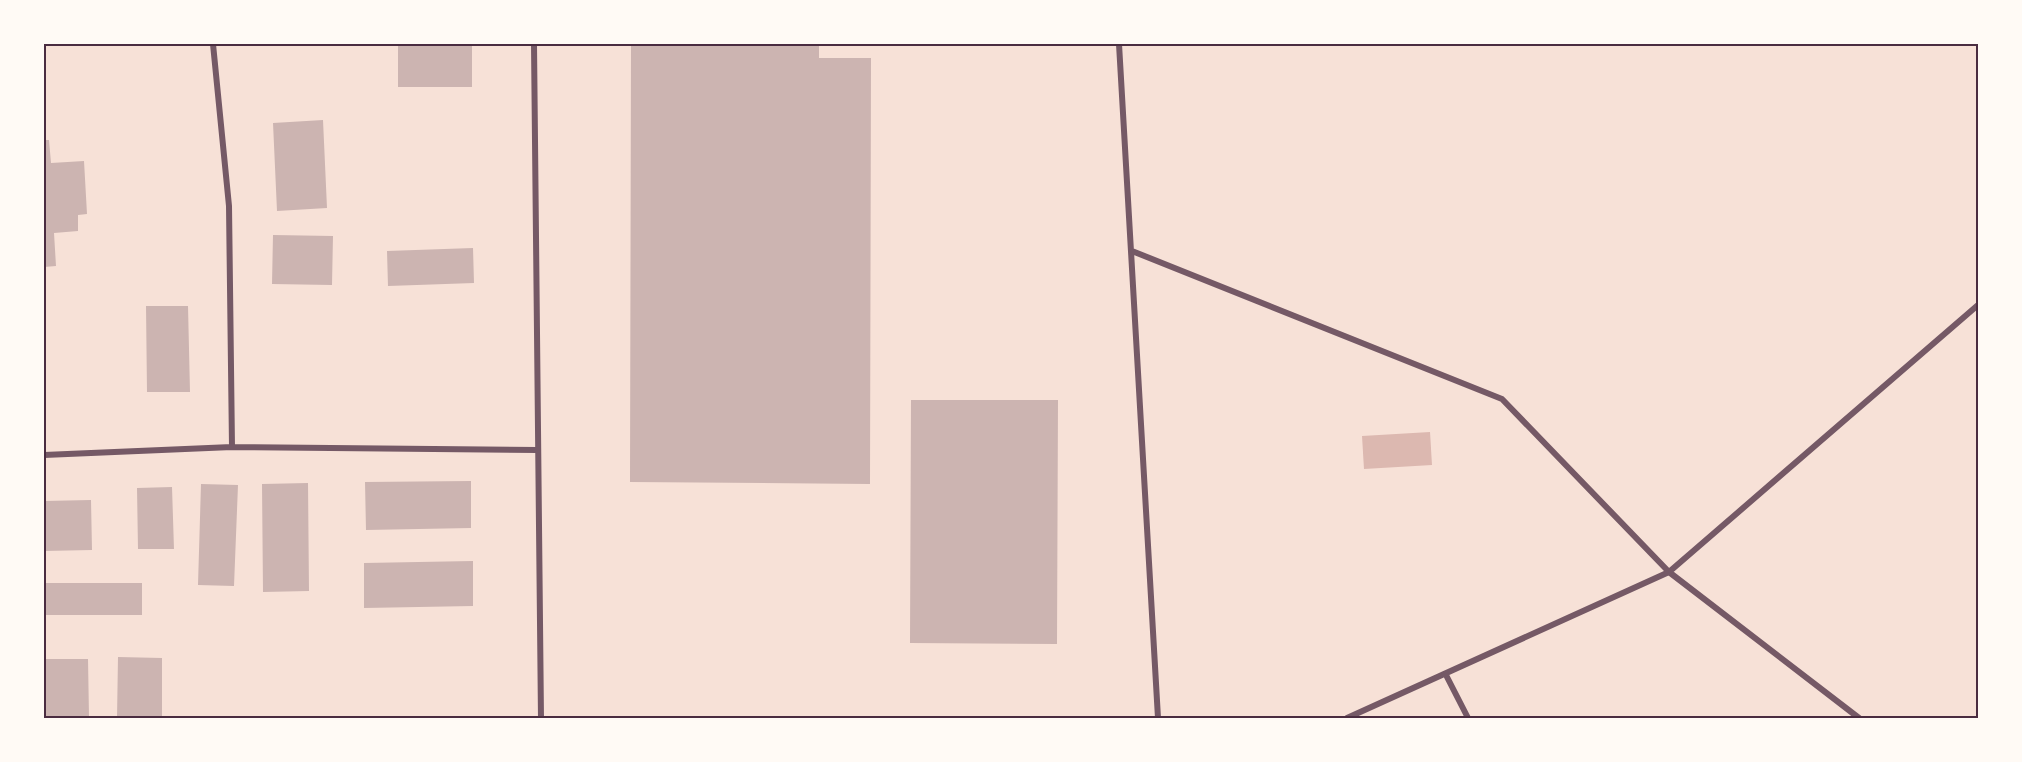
<svg xmlns="http://www.w3.org/2000/svg" width="2022" height="762" font-family="Quicksand,sans-serif">
	<style>
		.water { fill: #dcb8b0 }
		.building { fill: #ccb4b1 }
		.lines { fill: none; stroke-linecap: round; stroke-linejoin: round }
		.minor { stroke: #755966; stroke-width: 6 }
		.neatline { fill: none; stroke: #4a2c40; stroke-width: 2 }
	</style>
	<rect width="100%" height="100%" fill="#f7e1d7"/>
	<!-- water -->
	<path class="water" d="M1430,432L1432,465L1364,469L1362,436Z"/>
	<!-- building -->
	<path class="building" d="M398,44H472V87H398Z
		M631,44H819V58H871L870,484L630,482Z
		M323,120L327,208L277,211L273,123Z
		M44,140H49L51,163L84,161L87,214L78,215V231L54,233L56,266L44,267Z
		M273,235L333,236L332,285L272,284Z
		M473,248L474,283L388,286L387,251Z
		M146,306H188L190,392H147Z
		M911,400H1058L1057,644L910,643Z
		M471,481V528L366,530L365,482Z
		M308,483L309,591L263,592L262,484Z
		M201,484L238,485L234,586L198,585Z
		M172,487L174,549H138L137,488Z
		M91,500L92,550L44,551V501Z
		M473,561V606L364,608V563Z
		M44,583H142V615H44Z
		M118,657L162,658V718H117Z
		M44,659H88L89,717H44Z"/>
	<g class="lines">
		<!-- minor -->
		<path class="minor" d="M213,44L229,206L232,447
			M534,44L541,718
			M1119,44L1158,718
			M1132,251L1502,399L1669,572L1859,718
			M44,455L232,447L537,450
			M1446,675L1468,718
			M1347,718L1669,572L1978,305"/>
	</g>
	<!-- border -->
	<rect width="2022" height="762" fill="none" stroke="#fffaf5" stroke-width="90"/>
	<rect x="45" y="45" width="1932" height="672" class="neatline"/>
</svg>
